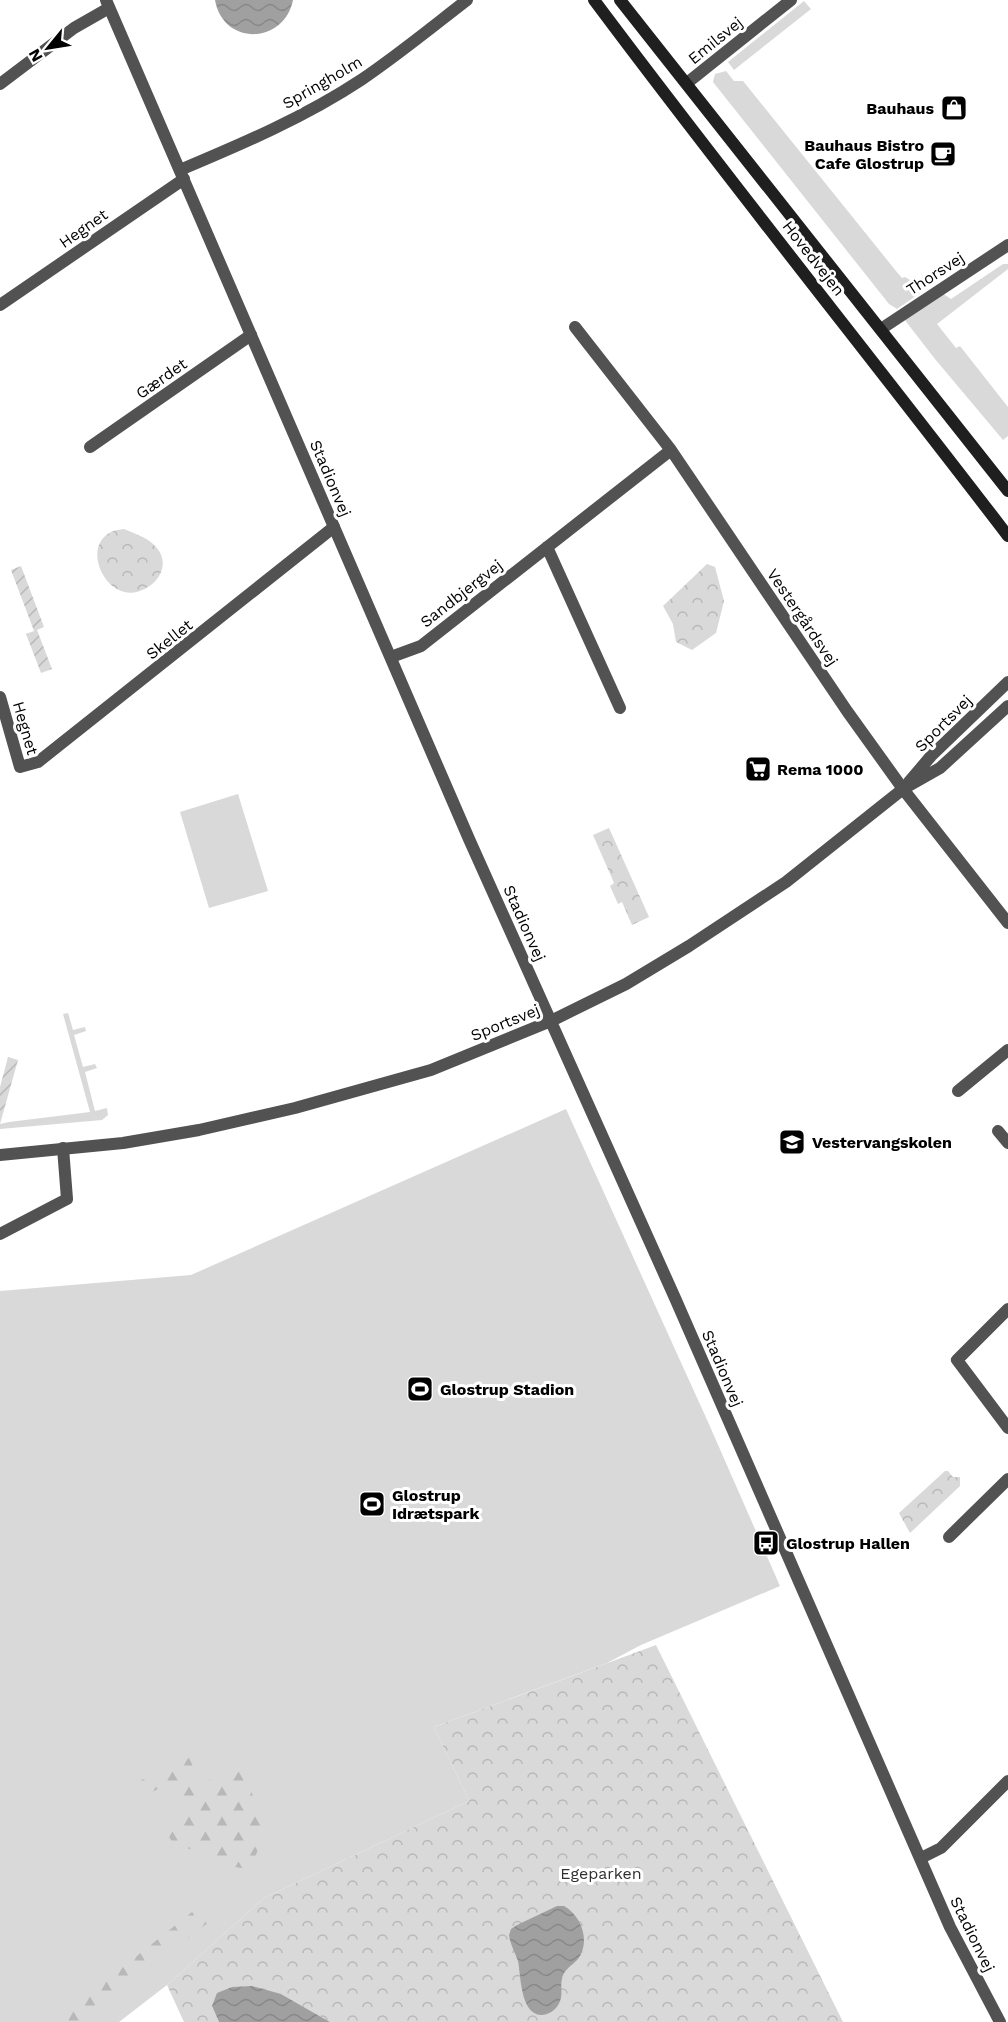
<svg xmlns="http://www.w3.org/2000/svg" width="1008" height="2022" font-family="'Work Sans',sans-serif">
	<style>
		.grass { fill: #d9d9d9 }
		.forest { fill: url(#forest-firs) }
		.park { fill: url(#park-crowns) }
		.garden { fill: url(#garden-furrows) }
		.water { fill: url(#water-waves) }
		.lines { fill: none; stroke-linecap: round; stroke-linejoin: round }
		.minor { stroke: #525252; stroke-width: 12 }
		.tertiary { stroke: #525252; stroke-width: 12 }
		.secondary { stroke: #1f1f1f; stroke-width: 12 }
		.labels { text-anchor: middle; stroke-width: 6; stroke-linejoin: round; paint-order: stroke }
		.street-label { font-size: 16px; fill: #000; stroke: #fff }
		.poi-label { font-size: 16px; font-weight: bold; fill: #000; stroke: #fff; text-anchor: start }
		.park-label { font-size: 16px; fill: #303030; stroke: #fff }
	</style>
	<defs>
		<pattern id="forest-firs" width="22" height="20" patternUnits="userSpaceOnUse" patternTransform="scale(1.5)"><rect width="22" height="20" fill="#d9d9d9"/><path d="M5 1l3.5 6h-7zM16 11l3.5 6h-7z" fill="#b8b8b8"/></pattern>
		<pattern id="park-crowns" width="20" height="18" patternUnits="userSpaceOnUse" patternTransform="scale(1.5)"><rect width="20" height="18" fill="#d9d9d9"/><path d="M2 6a3 3 0 1 1 6 0M12 15a3 3 0 1 1 6 0" fill="none" stroke="#b8b8b8"/></pattern>
		<pattern id="garden-furrows" width="10" height="10" patternUnits="userSpaceOnUse" patternTransform="scale(1.5)"><rect width="10" height="10" fill="#d9d9d9"/><path d="M-1 1l2-2M0 10L10 0M9 11l2-2" fill="none" stroke="#b8b8b8"/></pattern>
		<pattern id="water-waves" width="16" height="10" patternUnits="userSpaceOnUse" patternTransform="scale(1.5)"><rect width="16" height="10" fill="#a0a0a0"/><path d="M0 5q4-4 8 0t8 0" fill="none" stroke="#888"/></pattern>
	</defs>
	<rect width="100%" height="100%" fill="#fff"/>
	<!-- grass -->
	<path class="grass" d="M804,1L811,9L734,70L728,62Z
		M726,71L734,81H743L896,271L902,278L905,277L915,283L926,276V289L897,309L889,304L713,82L715,74Z
		M1003,264H1008V269L937,324L956,348L960,346L1008,407V436L1003,440L935,359L904,319L942,293L951,299Z
		M238,794L268,891L209,908L180,812Z
		M68,1013L73,1030L85,1027L86,1031L74,1035L83,1067L95,1064L97,1068L85,1072L95,1111L107,1108L108,1115L102,1120L0,1129V1124L9,1122L90,1112L63,1014Z
		M566,1109L708,1422L780,1586L641,1645L607,1663L434,1727L469,1801L264,1898L167,1985L119,2022H0V1291L191,1275Z"/>
	<!-- forest -->
	<path class="forest" d="M189,1758L201,1783L240,1771C251,1784 263,1820 261,1837C259,1848 255,1859 250,1869L227,1866L214,1858L173,1843L166,1832L175,1816L191,1805L170,1783L136,1800L129,1786Z
		M197,1908L209,1922L80,2022H54Z"/>
	<!-- park -->
	<path class="park" d="M124,529C133,533 146,537 153,544C172,561 161,583 140,591C103,605 74,533 124,529Z
		M707,564L715,567L724,601L716,633L692,650L676,642L673,624L663,606Z
		M609,828L649,917L632,925L622,902L618,904L610,886L614,883L593,835Z
		M945,1471H948L953,1477H960V1486L910,1533L899,1513Z
		M656,1645L843,2022H330L281,1994L212,2006L219,2022H184L167,1985L264,1898L469,1801L434,1727Z"/>
	<!-- garden -->
	<path class="garden" d="M21,566L44,627L37,630L52,669L41,673L26,634L34,631L11,570Z
		M8,1057L18,1060L0,1124V1087Z"/>
	<!-- water -->
	<path class="water" d="M215,0H293C284,45 223,46 215,0Z
		M557,1906H564C580,1915 589,1937 581,1954C577,1964 564,1967 562,1979C560,1986 563,1994 560,2001C558,2007 553,2012 547,2014C520,2022 521,1975 518,1961C515,1952 510,1944 509,1935L511,1929L517,1925Z
		M252,1986L281,1994L330,2022H219L212,2006L217,1993L232,1987Z"/>
	<g class="lines">
		<!-- minor -->
		<path class="minor" d="M687,83L791,0
			M0,84L74,28L109,8
			M180,170C242,144 305,117 361,80C398,55 432,27 467,0
			M0,305L184,179
			M575,327L671,450L847,711L903,789L1008,923
			M881,329L1008,245
			M90,447L251,335
			M547,547L620,708
			M391,657L421,646L671,450
			M0,697L20,767L38,762L334,527
			M958,1091L1008,1050
			M998,1131L1008,1143
			M0,1234L67,1199L63,1148
			M1008,1309L957,1360L1008,1428
			M949,1537L1008,1479
			M921,1858L941,1848L1008,1781"/>
		<!-- tertiary -->
		<path class="tertiary" d="M106,0L469,839L675,1298L950,1927L1000,2022
			M909,782L931,756L1008,682
			M0,1155L123,1143L199,1130L295,1108L431,1070L551,1021L626,984L689,946L786,882L903,789L940,768L1008,706"/>
		<!-- secondary -->
		<path class="secondary" d="M594,0C729,181 871,357 1008,536
			M620,0L1008,491"/>
	</g>
	<!-- icons -->
	<defs>
		<symbol id="shop-square" viewBox="-11 -11 22 22"><rect x="-9" y="-9" width="18" height="18" rx="4" fill="#000" stroke="#fff"/><path d="M-5-2.5h2.3a2.7 3.5 0 0 1 5.4 0H5L5.5 6h-11ZM-1.5-2.5h3a1.5 2.3 0 0 0-3 0Z" fill="#fff"/></symbol>
		<symbol id="cafe-square" viewBox="-11 -11 22 22"><rect x="-9" y="-9" width="18" height="18" rx="4" fill="#000" stroke="#fff"/><path d="M-5.5-4.5H6V0H3Q3 3.5 0 3.5H-2.5Q-5.5 3.5-5.5 0ZM3-3.2v2h1.7v-2ZM-6 4.5H4V6H-6Z" fill="#fff"/></symbol>
		<symbol id="supermarket-square" viewBox="-11 -11 22 22"><rect x="-9" y="-9" width="18" height="18" rx="4" fill="#000" stroke="#fff"/><path d="M-6-5.5h2.5l.6 2H6L4.5 2H-2.5L-4.4-4H-6ZM-1.5 3.2a1.3 1.3 0 1 0 .1 0ZM3 3.2a1.3 1.3 0 1 0 .1 0Z" fill="#fff"/></symbol>
		<symbol id="school-square" viewBox="-11 -11 22 22"><rect x="-9" y="-9" width="18" height="18" rx="4" fill="#000" stroke="#fff"/><path d="M0-5L7-2L0 1L-7-2ZM-4 1L0 2.5L4 1V4Q0 6-4 4Z" fill="#fff"/></symbol>
		<symbol id="stadium-square" viewBox="-11 -11 22 22"><rect x="-9" y="-9" width="18" height="18" rx="4" fill="#000" stroke="#fff"/><path d="M0-5a6.5 5 0 1 0 0 10a6.5 5 0 1 0 0-10ZM-3.5-1.8h7v3.6h-7Z" fill="#fff"/></symbol>
		<symbol id="bus-square" viewBox="-11 -11 22 22"><rect x="-9" y="-9" width="18" height="18" rx="4" fill="#000" stroke="#fff"/><path d="M-5-6H5V4H4V6H2V4H-2V6H-4V4H-5ZM-3.5-4V0h7V-4ZM-3.5 1.2v1.5H-2V1.2ZM2 1.2v1.5H3.5V1.2Z" fill="#fff"/></symbol>
	</defs>
	<g fill-rule="evenodd">
		<use href="#shop-square" x="939" y="93" width="30" height="30"/>
		<use href="#cafe-square" x="928" y="139" width="30" height="30"/>
		<use href="#supermarket-square" x="743" y="754" width="30" height="30"/>
		<use href="#school-square" x="777" y="1127" width="30" height="30"/>
		<use href="#stadium-square" x="405" y="1374" width="30" height="30"/>
		<use href="#stadium-square" x="357" y="1489" width="30" height="30"/>
		<use href="#bus-square" x="751" y="1528" width="30" height="30"/>
	</g>
	<g class="labels">
		<!-- street labels -->
		<g class="street-label">
			<text transform="translate(715 40) rotate(-39)" y="6">Emilsvej</text>
			<text transform="translate(322 82) rotate(-30)" y="6">Springholm</text>
			<text transform="translate(83 228) rotate(-35)" y="6">Hegnet</text>
			<text transform="translate(814 258) rotate(52)" y="6">Hovedvejen</text>
			<text transform="translate(935 273) rotate(-33)" y="6">Thorsvej</text>
			<text transform="translate(161 378) rotate(-35)" y="6">Gærdet</text>
			<text transform="translate(331 478) rotate(67)" y="6">Stadionvej</text>
			<text transform="translate(461 593) rotate(-38)" y="6">Sandbjergvej</text>
			<text transform="translate(803 617) rotate(56)" y="6">Vestergårdsvej</text>
			<text transform="translate(169 639) rotate(-38)" y="6">Skellet</text>
			<text transform="translate(943 723) rotate(-45)" y="6">Sportsvej</text>
			<text transform="translate(26 728) rotate(74)" y="6">Hegnet</text>
			<text transform="translate(525 923) rotate(66)" y="6">Stadionvej</text>
			<text transform="translate(505 1022) rotate(-22)" y="6">Sportsvej</text>
			<text transform="translate(723 1368) rotate(67)" y="6">Stadionvej</text>
			<text transform="translate(973 1934) rotate(64)" y="6">Stadionvej</text>
		</g>
		<!-- poi labels -->
		<g class="poi-label">
			<text x="934" y="114" text-anchor="end">Bauhaus</text>
			<text x="924" y="151" text-anchor="end">Bauhaus Bistro<tspan x="924" dy="18">Cafe Glostrup</tspan></text>
			<text x="777" y="775">Rema 1000</text>
			<text x="812" y="1148">Vestervangskolen</text>
			<text x="440" y="1395">Glostrup Stadion</text>
			<text x="392" y="1501">Glostrup<tspan x="392" dy="18">Idrætspark</tspan></text>
			<text x="786" y="1549">Glostrup Hallen</text>
		</g>
		<!-- park labels -->
		<g class="park-label">
			<text x="601" y="1879">Egeparken</text>
		</g>
	</g>
	<!-- north arrow -->
	<g transform="translate(48 48) rotate(240)" stroke="#ffffff" stroke-width="4.5" paint-order="stroke">
	<path d="M0-4.5L10 22L0 15L-10 22Z" fill="#000000"/>
	<text y="-9" font-size="16" font-weight="bold" text-anchor="middle" fill="#000000">N</text>
	</g>
</svg>
